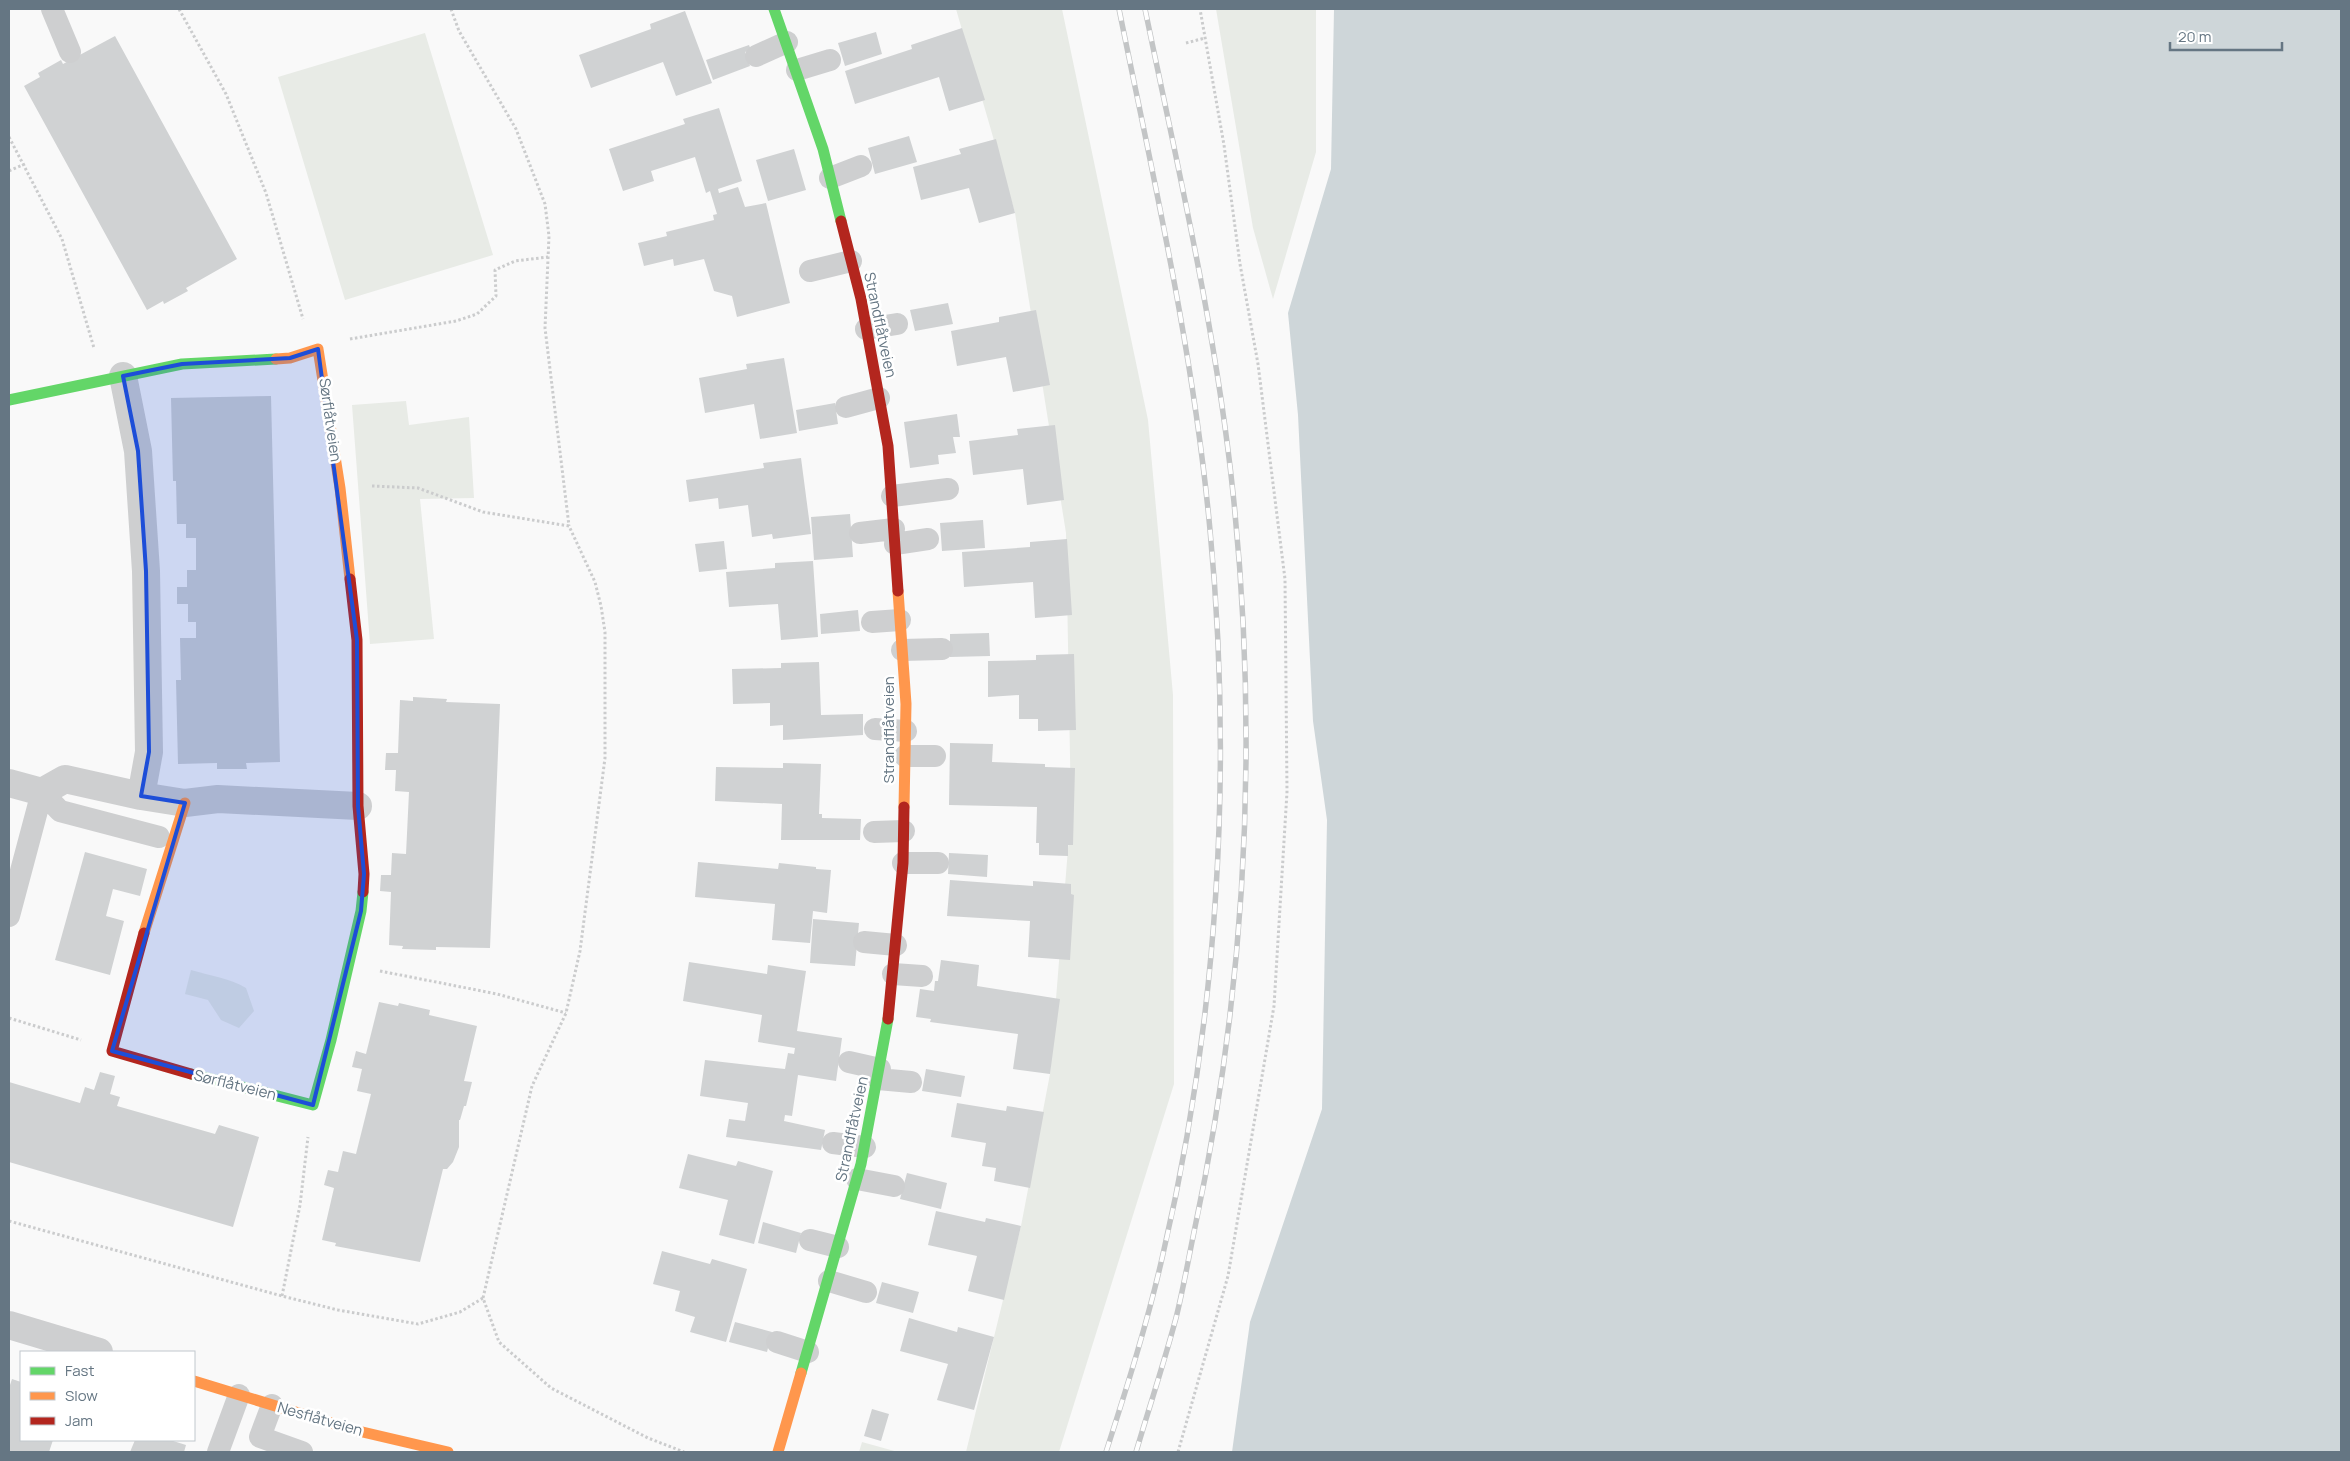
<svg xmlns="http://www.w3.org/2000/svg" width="2350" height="1461" font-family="Manrope,sans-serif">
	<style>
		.green { fill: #e8ebe6 }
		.water { fill: #ced6d9 }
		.building { fill: #d0d2d3 }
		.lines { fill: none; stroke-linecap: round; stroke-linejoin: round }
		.path { stroke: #cbcccd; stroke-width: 3; stroke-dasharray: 2.5 2.5; stroke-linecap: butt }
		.lane { stroke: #cecfd0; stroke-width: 22 }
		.street { stroke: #cecfd0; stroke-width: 28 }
		.fast { stroke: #63d668; stroke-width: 11 }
		.slow { stroke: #ff974d; stroke-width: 11 }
		.jam { stroke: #b3261e; stroke-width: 11 }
		.rail-casing { stroke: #c3c5c6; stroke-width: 5.5 }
		.rail { stroke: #fff; stroke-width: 4; stroke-dasharray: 11; stroke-linecap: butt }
		.marked { fill: #1d4ed8; fill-opacity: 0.2; stroke: #1d4ed8; stroke-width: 4; stroke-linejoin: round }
		.labels { text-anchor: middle; stroke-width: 5; stroke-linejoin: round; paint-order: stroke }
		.street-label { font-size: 15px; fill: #657683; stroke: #fff }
	</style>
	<rect width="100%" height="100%" fill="#f9f9f9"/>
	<!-- green -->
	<path class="green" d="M956,9H1062L1148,420L1173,695L1174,1084L1059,1452H966L1021,1226L1050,1074L1071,811L1066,533L1015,213Z
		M1216,9H1316V152L1273,299L1253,228Z
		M425,33L493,255L345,300L278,77Z
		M406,401L409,425L469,417L474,498L420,499L434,639L370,644L352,405Z
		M191,970C211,976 229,978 246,988L254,1011L239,1028L221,1020L208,1000L185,994Z
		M862,1442L898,1452H859Z"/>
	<!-- water -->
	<path class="water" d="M1334,9H2341V1452H1232L1250,1322L1322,1109L1327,820L1313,721L1298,415L1288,313L1331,169Z"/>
	<!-- building -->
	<path class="building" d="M685,11L712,83L676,96L663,62L591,88L579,55L651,29L650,24Z
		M962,28L985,100L949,111L939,77L855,104L845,71L912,49L911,45Z
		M876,32L882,54L845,66L838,43Z
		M115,36L237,259L186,288L188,291L164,304L163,301L147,310L24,86L40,77L38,73L61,60L63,64Z
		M749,45L751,50L745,52L750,66L713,80L706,60Z
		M719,108L742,181L718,189L719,193L738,187L745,207L766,203L790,303L737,317L732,296L714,291L704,259L674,266L673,259L644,266L638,243L667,236L666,232L714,220L713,215L717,214L710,191L706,193L695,157L651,171L654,181L623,191L609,149L685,124L683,119Z
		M909,136L917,162L875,174L868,148Z
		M996,139L1015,213L979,223L969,188L921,200L913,167L961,154L959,149Z
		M794,149L806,190L768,201L756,160Z
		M948,303L953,324L915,331L910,310Z
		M1036,310L1050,385L1013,392L1006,357L957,366L951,331L999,322V317Z
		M784,358L797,433L760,439L754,404L705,413L699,378L747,369L746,364Z
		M271,396L280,762L246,763L247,769H217V763L178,764L176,680H181L180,638H196V622H188V604H177V587H187V570H196V538H186V524H177L176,481H173L171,398Z
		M835,403L838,424L799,431L796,410Z
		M957,414L960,437H953L956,453L938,455L939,464L910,468L904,422Z
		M1055,425L1064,500L1027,505L1023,469L973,475L969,441L1018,435L1017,429Z
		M801,458L811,534L773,539L772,534L752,537L748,505L719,509L718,498L689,502L686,480L764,468L763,463Z
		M850,514L853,557L814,560L811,517Z
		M983,520L985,548L942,551L940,523Z
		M1067,539L1072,615L1035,618L1033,582L964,587L962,552L1030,547V542Z
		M724,541L727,569L699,572L695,544Z
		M813,561L818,637L781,640L778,604L729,607L726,572L775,568V563Z
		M858,610L860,631L821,634L820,614Z
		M989,633L990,656L950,657V634Z
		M1074,654L1076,730L1038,731V719H1019V695L988,697V661L1036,660V655Z
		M819,662L821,715L863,714V735L783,740V725L770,726V703L733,704L732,669L781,668V663Z
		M413,697L447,699L446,702L500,704L490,948L436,947V950L402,949L403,946L389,945L391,892L380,891L381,875H391L392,853L406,854L409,792L395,791L396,770H385L386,753H398L400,700L413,701Z
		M950,743L993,744L992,762L1045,764V767L1075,768L1073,845H1068V856L1039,855V843H1036L1037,807L949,805Z
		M783,763L821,764L819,814H822V818L861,819L860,840H781L782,804L715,801L716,767L783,768Z
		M85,852L147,869L140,896L113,889L106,916L124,921L110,975L55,960Z
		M949,853L988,855L987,877L948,874Z
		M698,862L778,869L779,863L816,867V869L831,870L827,913L813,911L810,943L772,940L775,904L695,897Z
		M950,880L1033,886V881L1071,884V894L1074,895L1070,960L1028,957L1030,921L947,916Z
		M813,919L859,923L855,966L810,963Z
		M941,960L979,965L977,986L1060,999L1050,1074L1013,1069L1018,1034L930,1022L931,1019L916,1017L920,989L934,991L935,981H938Z
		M689,962L767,974L768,965L806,971L797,1031L842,1038L836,1081L798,1075L792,1116L785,1115L784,1121L825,1130L821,1150L726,1137L729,1119L745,1121L748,1103L700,1096L705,1060L785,1069L788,1053L794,1054L795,1048L758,1042L762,1015L683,1001Z
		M379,1002L398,1006L399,1003L430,1010L429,1015L477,1026L464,1081L472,1082L466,1106H464L460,1120H459V1147L453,1162L447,1169H443L420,1262L335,1246L336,1243L322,1240L334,1188L324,1185L328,1170L338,1172L343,1151L356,1154L371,1094L357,1091L362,1069L352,1067L356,1051L366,1054Z
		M926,1069L965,1076L961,1097L922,1091Z
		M100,1072L115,1076L110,1094L120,1097L117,1106L215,1134L219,1125L259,1137L233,1227L9,1162V1082L80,1103L85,1087L94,1090Z
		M957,1103L1006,1111L1007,1106L1044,1112L1030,1188L994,1181L996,1168L982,1166L986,1143L951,1137Z
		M688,1154L736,1166L738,1161L773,1171L754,1244L719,1235L728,1200L679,1188Z
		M907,1173L947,1183L941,1209L900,1199Z
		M936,1211L985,1222L986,1218L1021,1226L1004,1300L968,1291L977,1256L928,1245Z
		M763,1222L801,1233L796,1253L758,1243Z
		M662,1251L710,1264L712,1259L747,1269L726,1342L690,1332L695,1317L675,1311L680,1291L653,1284Z
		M882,1282L919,1292L913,1313L876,1303Z
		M909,1318L957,1332L958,1327L994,1337L974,1410L937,1400L948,1364L900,1351Z
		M735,1322L772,1332L767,1352L729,1342Z
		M12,1379L21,1382V1440H53L49,1452H9V1388Z
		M872,1409L889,1414L881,1441L864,1436Z
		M135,1440H170L186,1445L184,1452H130Z"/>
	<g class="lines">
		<!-- path -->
		<path class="path" d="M179,9L226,94L266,193L303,319
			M451,9L459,31L516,129L545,204L549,236L545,328L569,526
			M1186,43L1205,38
			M9,137L62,239L94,348
			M9,171L25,164
			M350,339L456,321L477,314L496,296L495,270L515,261L548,257
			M372,486L418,488L483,512L569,526L595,582L601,606L605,632V758L580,951L566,1013L532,1086L483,1298L499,1342L551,1388L648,1438L684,1452
			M380,971L497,994L566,1013
			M9,1018L81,1040
			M9,1221L282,1296L338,1310L418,1324L460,1312L483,1298
			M282,1296L300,1205L308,1137
			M1178,1452L1228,1276L1274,1006L1287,792L1285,579L1258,364L1240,264L1224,145L1200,9"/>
		<!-- lane -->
		<path class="lane" d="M52,9L70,52
			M756,56L787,42
			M797,70L830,60
			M830,178L861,166
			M810,271L851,261
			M866,329L897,324
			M846,407L879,398
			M892,496L948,489
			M860,533L894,529
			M895,544L928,539
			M872,622L900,620
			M902,650L942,649
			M875,729L906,731
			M905,756H935
			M42,792L60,811L159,837
			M874,832L904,831
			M903,863H938
			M9,916L42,792
			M864,942L896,945
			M893,974L922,976
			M849,1062L880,1069
			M878,1079L911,1082
			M833,1143L865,1147
			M857,1179L894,1186
			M810,1240L838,1247
			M829,1281L866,1292
			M777,1342L808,1352
			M272,1405L260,1437L302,1452
			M218,1452L239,1395"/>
		<!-- street -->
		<path class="street" d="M123,376L138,451L146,571L149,752L141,796
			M9,783L42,792L65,779L141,796L185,803L218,799L358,806
			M9,1325L99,1352"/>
		<!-- fast -->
		<path class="fast" d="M774,9L823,149L841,221
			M9,400L182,364L276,359
			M191,1074L313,1105L331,1040L361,911L363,892
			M801,1373L861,1164L888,1019"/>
		<!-- slow -->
		<path class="slow" d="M276,359L290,358L318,349L340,488L350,579
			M898,591L906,704L904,807
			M144,933L185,803
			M194,1381L354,1430L448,1452
			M778,1452L801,1373"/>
		<!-- jam -->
		<path class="jam" d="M841,221L861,299L888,446L898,591
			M350,579L357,640L358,806L364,874L363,892
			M144,933L112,1051L191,1074
			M888,1019L903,863L904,807"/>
		<defs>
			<path id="rail" d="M1106,1452C1127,1387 1148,1321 1163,1254C1218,1018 1233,771 1210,530C1194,355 1154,181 1119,9
				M1136,1452C1149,1408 1164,1363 1176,1318C1183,1290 1188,1261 1194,1232C1246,989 1259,741 1233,493C1216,330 1178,169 1145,9"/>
		</defs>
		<!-- rail casing -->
		<use href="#rail" class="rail-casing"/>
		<!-- rail -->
		<use href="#rail" class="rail"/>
	</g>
	<!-- marked area -->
	<path class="marked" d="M318,349L357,640L358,806L364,874L361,911L313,1105L112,1051L185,803L141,796L149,752L146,571L138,451L123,376L182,364L290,358Z"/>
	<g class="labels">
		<!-- street labels -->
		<g class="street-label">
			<text transform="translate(880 325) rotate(78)" y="5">Strandflåtveien</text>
			<text transform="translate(330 420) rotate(82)" y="5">Sørflåtveien</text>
			<text transform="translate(889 730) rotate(-90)" y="5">Strandflåtveien</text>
			<text transform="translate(235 1085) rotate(14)" y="5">Sørflåtveien</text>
			<text transform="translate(852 1129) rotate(-78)" y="5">Strandflåtveien</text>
			<text transform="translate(320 1419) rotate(16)" y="5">Nesflåtveien</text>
		</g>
	</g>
	<!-- border -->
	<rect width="2350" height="1461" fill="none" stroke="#657683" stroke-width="20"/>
	<!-- legend -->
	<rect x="20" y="1351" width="175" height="90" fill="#ffffff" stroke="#c1c8cd"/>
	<rect x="30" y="1367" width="25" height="8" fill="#63d668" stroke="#c1c8cd"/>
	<text x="65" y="1376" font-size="15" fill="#657683">Fast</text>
	<rect x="30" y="1392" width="25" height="8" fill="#ff974d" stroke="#c1c8cd"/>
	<text x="65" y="1401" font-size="15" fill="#657683">Slow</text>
	<rect x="30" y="1417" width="25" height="8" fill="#b3261e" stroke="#c1c8cd"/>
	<text x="65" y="1426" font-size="15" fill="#657683">Jam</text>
	<!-- scale -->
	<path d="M2170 42v8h112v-8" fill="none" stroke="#657683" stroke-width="2.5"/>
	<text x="2178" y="42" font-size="15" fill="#657683" stroke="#ffffff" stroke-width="4" paint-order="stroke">20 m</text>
</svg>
